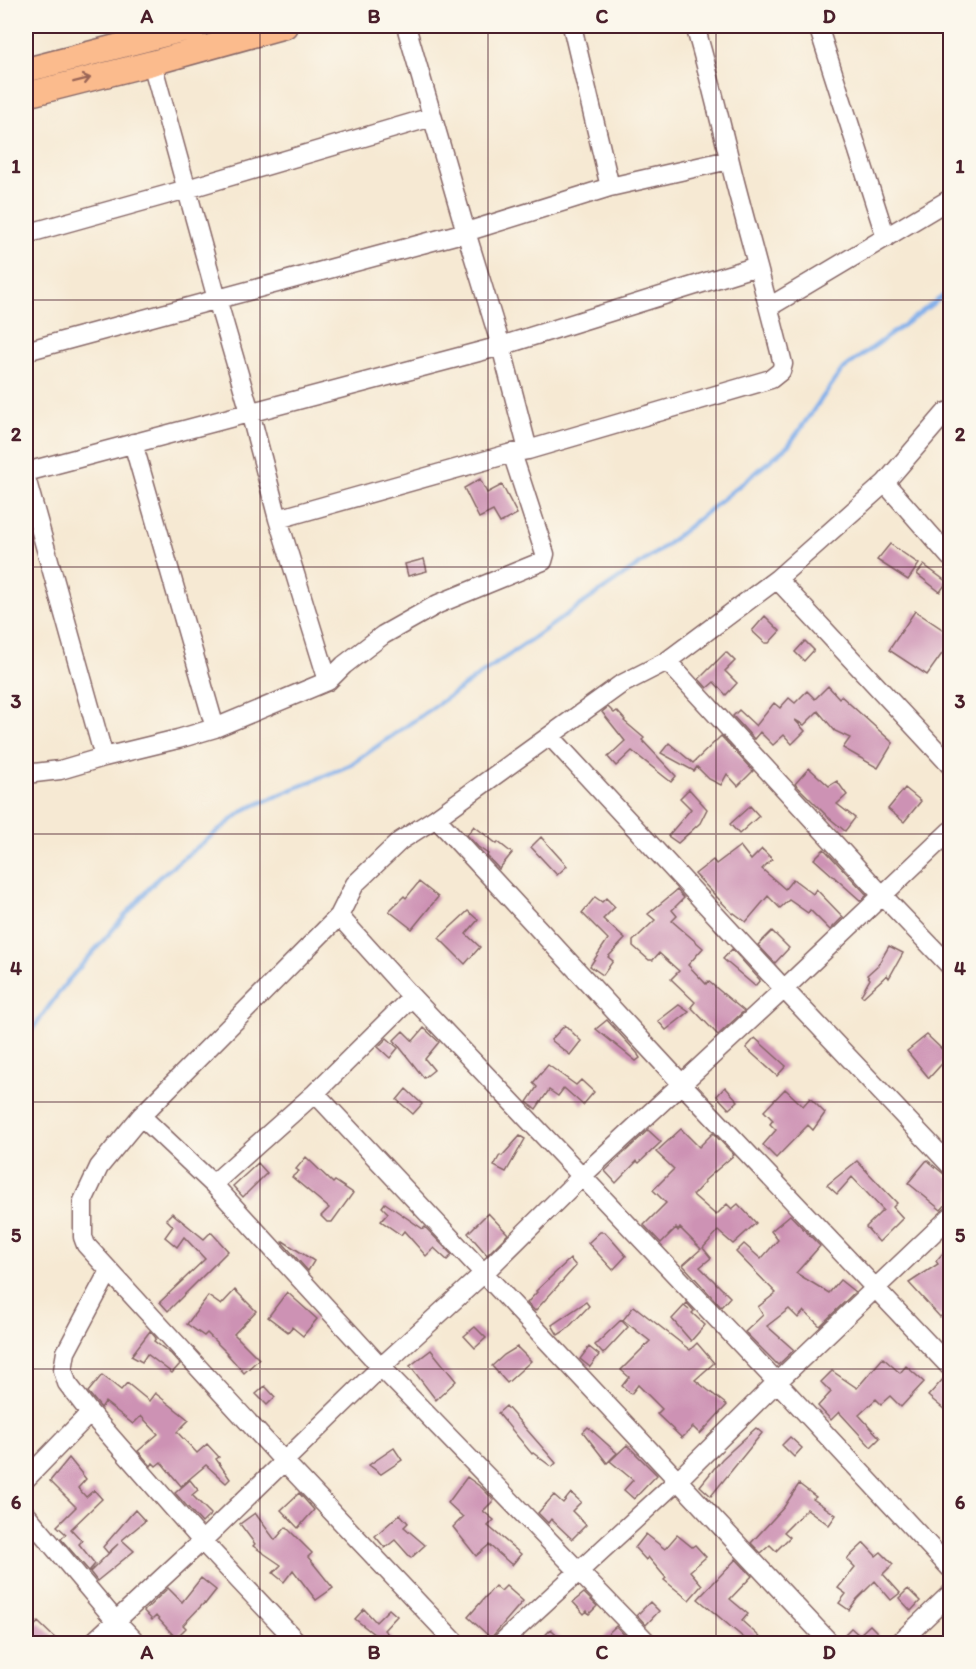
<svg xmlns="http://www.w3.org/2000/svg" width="976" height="1669" font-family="Itim,sans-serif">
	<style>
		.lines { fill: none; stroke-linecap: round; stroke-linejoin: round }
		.stream { stroke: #7faeea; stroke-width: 4.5 }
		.building { fill: #cd92b4 }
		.minor-casing { stroke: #866666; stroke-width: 21 }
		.major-casing { stroke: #866666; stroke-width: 27 }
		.minor { stroke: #fff; stroke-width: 18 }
		.major { stroke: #fbbb8d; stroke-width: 24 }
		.oneway { stroke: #9a6557 }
		.grid { fill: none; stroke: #4a1f2b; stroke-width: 1.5; stroke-opacity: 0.55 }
		.neatline { fill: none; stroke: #4a1f2b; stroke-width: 2 }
		.grid-label { font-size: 20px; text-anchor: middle; font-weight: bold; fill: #4a1f2b }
	</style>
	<rect width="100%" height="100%" fill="#fbf7ec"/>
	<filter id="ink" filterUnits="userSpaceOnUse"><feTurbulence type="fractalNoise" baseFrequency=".0167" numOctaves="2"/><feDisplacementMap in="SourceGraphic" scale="12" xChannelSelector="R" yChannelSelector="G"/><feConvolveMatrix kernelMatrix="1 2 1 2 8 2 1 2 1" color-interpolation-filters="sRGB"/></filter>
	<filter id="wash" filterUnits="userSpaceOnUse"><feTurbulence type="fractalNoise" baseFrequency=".008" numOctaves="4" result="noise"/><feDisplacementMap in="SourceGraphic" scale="24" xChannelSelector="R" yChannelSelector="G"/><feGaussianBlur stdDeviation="1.35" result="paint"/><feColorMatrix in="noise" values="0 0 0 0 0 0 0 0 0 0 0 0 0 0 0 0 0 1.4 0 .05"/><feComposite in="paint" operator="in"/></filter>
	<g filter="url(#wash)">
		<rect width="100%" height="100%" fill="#f6e9d3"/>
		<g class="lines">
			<!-- stream -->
			<path class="stream" d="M26,1038L66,983L158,878L246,809L350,765L660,550L788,446L842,370L950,291"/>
		</g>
		<g id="blocks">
			<!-- building -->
			<path class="building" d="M480,479L487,493L502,485L517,514L500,523L493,511L479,518L464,488Z
				M890,544L919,564L908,580L877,560Z
				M424,559L427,571L408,576L405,564Z
				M924,565L947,582L940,592L917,574Z
				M915,611L951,635V641L927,675L889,650Z
				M765,616L780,631L769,643H765L752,631Z
				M805,641L814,650L804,661L795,652Z
				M726,652L735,661L725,671L737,683L726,695L714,682L707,688L699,679Z
				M828,686L839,698L841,696L893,743L878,768L843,748L850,738L835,731L818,711L804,725L795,720L805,731L792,744L784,735L773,745L760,732L754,739L733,716L739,710L756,726L774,703L780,708L789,698L795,703L807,691L815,699Z
				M608,707L614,713L617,711L625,720L624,721L644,738L642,740L676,776L671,782L632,751L616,766L608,757L625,741L602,712Z
				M721,736L753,771L738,786L727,774L721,785L709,779L697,767L694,771L661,753L669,743L693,763Z
				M809,768L829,786L837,781L847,795L837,804L855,818L845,831L828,817L795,784Z
				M905,788L921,801L904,822L888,809Z
				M689,789L707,809L700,823L678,843L668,836L691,809L680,798Z
				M750,806L759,816L739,834L730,824Z
				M474,826L497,844L498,842L512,853L499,869L487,856L488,854L478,847L467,835Z
				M541,837L567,866L557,875L531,847Z
				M740,846L751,860L762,849L772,859L762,869L785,889L793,879L813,894L816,889L843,917L830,930L810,910L808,913L789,900L780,908L768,896L746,922L734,913L733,914L695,874L713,860L716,864Z
				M824,849L867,895L861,901L814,859Z
				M419,882L438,897L412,929L389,911L404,896L406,898Z
				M677,890L684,898L672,910L677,916L672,921L703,948L688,965L706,984L708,981L744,1011L718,1035L691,1007L695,1002L671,979L679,971L659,953L653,960H649L633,946V941L655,920L648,914Z
				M595,897L602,902L606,898L615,907L603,919L625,939L608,957L613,961L603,975L590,966L608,939L582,913Z
				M468,911L478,920L466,934L480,947L465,964L439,938Z
				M772,931L789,948L775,963L758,945Z
				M889,946L903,953L889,978L887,975L863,997L861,995L870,979L867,975L878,965Z
				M732,949L760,980L755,986L723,959Z
				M679,1005L689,1012L666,1030L658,1021Z
				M607,1020L638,1054V1055L640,1058L636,1061L596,1029Z
				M565,1025L581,1041L570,1055L551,1040Z
				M424,1028L439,1042L425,1059L434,1070L424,1078L394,1040L403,1031L413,1041Z
				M927,1035L949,1056L929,1078L907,1051Z
				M387,1038L398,1048L390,1058L378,1047Z
				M755,1038L786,1066L777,1076L746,1048Z
				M548,1065L576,1085L581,1080L594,1092L583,1105L564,1088L558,1096L549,1090L536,1109L527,1102L537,1087L533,1083Z
				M725,1087L738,1101L729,1109L717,1096Z
				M406,1089L422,1104L413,1114L397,1100Z
				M785,1089L803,1106L810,1098L825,1113L813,1130L808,1125L776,1158L763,1145L776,1130L770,1124L773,1120L764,1111Z
				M681,1129L699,1147L713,1133L734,1155L704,1181L705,1182L693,1195L716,1215L727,1204L732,1209L738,1204L756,1223L733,1244L718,1231L703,1248L711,1258L700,1267L730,1297L721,1307L683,1265L701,1249L680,1228L678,1231L676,1228L661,1243L644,1225L666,1203L653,1190L674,1169L656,1152Z
				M648,1130L661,1142L639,1163L637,1161L616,1183L605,1171Z
				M520,1136L525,1139L506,1172L494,1166L500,1155L502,1156Z
				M306,1157L333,1183L335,1181L353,1193L332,1222H327L321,1216L329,1208L292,1177L299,1171L296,1169Z
				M927,1160L951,1180V1199L941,1210L908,1183Z
				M857,1161L897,1203L893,1207L903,1218L879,1242L866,1227L883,1210L852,1177L837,1194L827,1185Z
				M258,1163L267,1173L243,1197L233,1186Z
				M385,1203L423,1229L425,1227L452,1255L447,1260L434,1248L426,1256L404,1231L401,1235L381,1221L388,1213L382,1207Z
				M172,1213L204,1239L211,1232L228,1251L168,1311L160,1302L205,1259L184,1237L177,1247L165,1237L173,1226L166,1219Z
				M488,1213L508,1234L487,1255L468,1233Z
				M790,1215L820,1246L796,1273L829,1293L840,1280L855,1292L820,1326L804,1311L798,1318L789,1309L767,1326L794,1350L778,1365L745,1332L763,1315L758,1307L776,1293L736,1252L744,1244L761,1259L778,1240L771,1231Z
				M600,1232H605L626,1256L613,1270L588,1243Z
				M283,1241L314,1261L308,1271L282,1242Z
				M951,1244V1308L940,1317L909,1283L938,1264L936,1261Z
				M570,1259L576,1266L535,1311L527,1303L537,1292L536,1291Z
				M235,1290L256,1311L234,1334L259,1359L244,1373L228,1355H229L207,1333L204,1336L187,1324L208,1296L221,1305Z
				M287,1292L317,1319L303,1336L292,1327L288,1332L268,1317Z
				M586,1302L589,1306L566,1330L558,1335L552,1325Z
				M687,1303L694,1311L692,1313L705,1325L691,1341L672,1319L684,1306L689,1310L684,1306Z
				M634,1306L690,1350L697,1343L714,1363L695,1380L727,1405L700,1434L693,1427L682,1438L657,1414L662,1409L638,1385L631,1394L622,1386L629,1377L621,1370L650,1341L623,1320Z
				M621,1320L628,1327L603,1354L595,1345Z
				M475,1327L486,1338L475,1348L464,1336Z
				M150,1331L156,1338L154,1341L171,1354L180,1364L172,1373L147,1354L142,1362L131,1356Z
				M517,1347L531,1361L507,1383L492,1366L504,1355Z
				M589,1347L599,1355L590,1367L580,1359Z
				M431,1350L456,1381L436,1400L410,1366Z
				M883,1358L900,1373L906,1366L924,1382L901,1407L890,1396L881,1404L876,1399L859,1415L880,1438L871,1447L839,1412L831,1420L818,1406L831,1392L821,1382L832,1371L857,1388Z
				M102,1375L121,1390L127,1383L149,1401L155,1393L189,1420L177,1432L197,1453L207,1444L219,1457L216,1459L230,1479L226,1483L206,1465L181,1486L161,1462L156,1466L153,1463L151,1466L138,1451L158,1434L141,1416L133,1424L105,1402L101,1408L88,1392Z
				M945,1377L951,1378V1415L928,1396Z
				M265,1386L275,1397L267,1405L256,1394Z
				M506,1406L556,1463L552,1467L533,1453L532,1454L498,1413Z
				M588,1427L617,1453L607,1463L583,1432Z
				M756,1428L762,1433L711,1496L700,1486L722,1459Z
				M790,1437L802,1448L794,1457L782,1445Z
				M627,1445L657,1475L634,1499L624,1490L633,1480L610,1461Z
				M394,1448L402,1460L381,1474L369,1465Z
				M69,1458L86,1479L78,1488L86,1497L94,1490L102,1499L71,1529L82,1541L79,1544L95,1564L89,1571L61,1539L66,1534L57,1526L76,1507L50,1481Z
				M467,1477L482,1488L494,1500L483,1511L494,1520L488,1526L521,1554L512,1565L489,1545L476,1556L453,1527L463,1517L448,1503Z
				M190,1480L198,1490L192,1495L211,1514L202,1523L175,1493Z
				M799,1484L816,1497L813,1499L836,1515L829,1525L807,1509L784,1532L790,1537L776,1551L770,1545L761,1553L751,1543L784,1507Z
				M299,1493L314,1510L298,1528L281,1510Z
				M571,1493L581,1502L572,1511L586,1525L572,1539L551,1519L548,1523L538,1513L554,1495L563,1503Z
				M135,1510L145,1521L122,1540L134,1551L97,1581L90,1572L118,1544L108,1553L103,1547Z
				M255,1513L275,1540L286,1527L312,1553L308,1557L333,1588L316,1600L293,1570L284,1582L273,1573L281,1565L253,1546L255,1544L240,1524Z
				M400,1514L408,1523L404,1527L425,1545L411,1558L395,1540L385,1548L375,1536Z
				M646,1534L665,1549L677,1535L692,1547L695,1545L706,1557L690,1571L702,1585L689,1600L664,1580L666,1578L648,1557L646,1560L635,1548Z
				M864,1543L876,1556L881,1552L893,1564L883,1574L900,1593L891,1600L875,1581L857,1599L849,1610L839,1603L846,1594L838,1588L855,1567L847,1559Z
				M736,1559L752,1576L730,1599L748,1614L742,1621L762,1639L758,1644H751L698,1599Z
				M201,1578L216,1590L205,1604L204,1603L183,1625L186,1628L176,1638L156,1616L152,1620L144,1611L168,1588L182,1602Z
				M495,1586L501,1591L506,1586L523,1601L491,1638L468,1617Z
				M908,1589L920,1601L911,1611L899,1598Z
				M584,1593L597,1606L589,1614L587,1611L584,1614L573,1602Z
				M650,1602L659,1611L646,1625L637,1615Z
				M364,1609L376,1622L389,1609L397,1616L384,1630L393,1639L390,1644L384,1642L382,1644H366L375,1635L355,1619Z
				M38,1622L61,1644H26V1636Z
				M870,1625L879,1634L869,1644H850L843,1636L851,1628L859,1635Z
				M616,1626L628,1639L624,1644H597Z
				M551,1629L566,1644H537Z"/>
		</g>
	</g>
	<g filter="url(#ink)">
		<use href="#blocks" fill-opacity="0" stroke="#866666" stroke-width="1.5"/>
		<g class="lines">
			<defs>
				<path id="minor" d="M126,26L131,42
					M406,26L466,232L501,346L528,450
					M572,26L610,187L729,160
					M818,26L886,238
					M152,63L217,299L250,412L278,519L328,681
					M26,234L187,189L432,117
					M769,307L950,199
					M26,351L466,232L610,187
					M133,443L215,728
					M26,472L501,346L757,266
					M26,478L104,757
					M885,483L950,557
					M278,519L512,453L528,450L771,379L781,371L783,364C768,303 751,243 735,182C722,130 710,77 695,26
					M777,579L950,765
					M667,661L882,895L950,966
					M550,736L784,989L950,1165
					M26,774L60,770L104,757L178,739L215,728L328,681L344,665L383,635L438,604L543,561L545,554L512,453
					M436,818L682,1084L950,1367
					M339,916L412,997L777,1382L950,1568
					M315,1093L831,1644
					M141,1116L213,1184L381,1367L649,1644
					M213,1184L315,1093L412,997
					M109,1271L66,1352L63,1370L67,1383L90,1413L202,1541L299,1644
					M26,1479L90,1413
					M26,1514L115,1620L138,1644
					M91,1644L202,1541L381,1367L484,1273L581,1177L784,989L950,831
					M457,1644L283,1460L86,1245L83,1237V1201L99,1167L141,1116L339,916L355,884L400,841L436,818L620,685L667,661L777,579L885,483L946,412L950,415
					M500,1644L678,1480L777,1382L950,1217
					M898,1644L950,1594"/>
				<path id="major" d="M26,70L197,26
					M26,95L152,63L285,26"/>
			</defs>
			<!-- minor casing -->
			<use href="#minor" class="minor-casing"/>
			<!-- major casing -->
			<use href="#major" class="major-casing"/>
			<!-- minor -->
			<use href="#minor" class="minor"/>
			<!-- major -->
			<use href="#major" class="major"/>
		</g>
		<!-- one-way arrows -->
		<defs><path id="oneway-shaft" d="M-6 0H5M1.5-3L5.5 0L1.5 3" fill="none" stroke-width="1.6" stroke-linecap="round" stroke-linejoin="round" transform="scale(1.5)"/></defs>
		<use class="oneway" href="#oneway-shaft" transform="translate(82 80) rotate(-14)"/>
	</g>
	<!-- grid -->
	<path class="grid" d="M260,26V1644M488,26V1644M716,26V1644M26,300H950M26,567H950M26,834H950M26,1102H950M26,1369H950"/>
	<!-- margin -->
	<rect width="976" height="1669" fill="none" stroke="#fbf7ec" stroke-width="66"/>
	<rect x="33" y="33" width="910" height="1603" class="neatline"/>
	<g class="grid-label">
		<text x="147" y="23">A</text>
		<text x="374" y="23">B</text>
		<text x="602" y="23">C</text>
		<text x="829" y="23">D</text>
		<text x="16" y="173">1</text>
		<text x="960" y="173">1</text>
		<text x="16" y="441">2</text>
		<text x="960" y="441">2</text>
		<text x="16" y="708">3</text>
		<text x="960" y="708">3</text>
		<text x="16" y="975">4</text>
		<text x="960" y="975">4</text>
		<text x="16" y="1242">5</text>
		<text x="960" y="1242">5</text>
		<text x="16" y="1509">6</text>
		<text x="960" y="1509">6</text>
		<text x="147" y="1659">A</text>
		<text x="374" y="1659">B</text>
		<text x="602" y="1659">C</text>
		<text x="829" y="1659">D</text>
	</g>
</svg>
